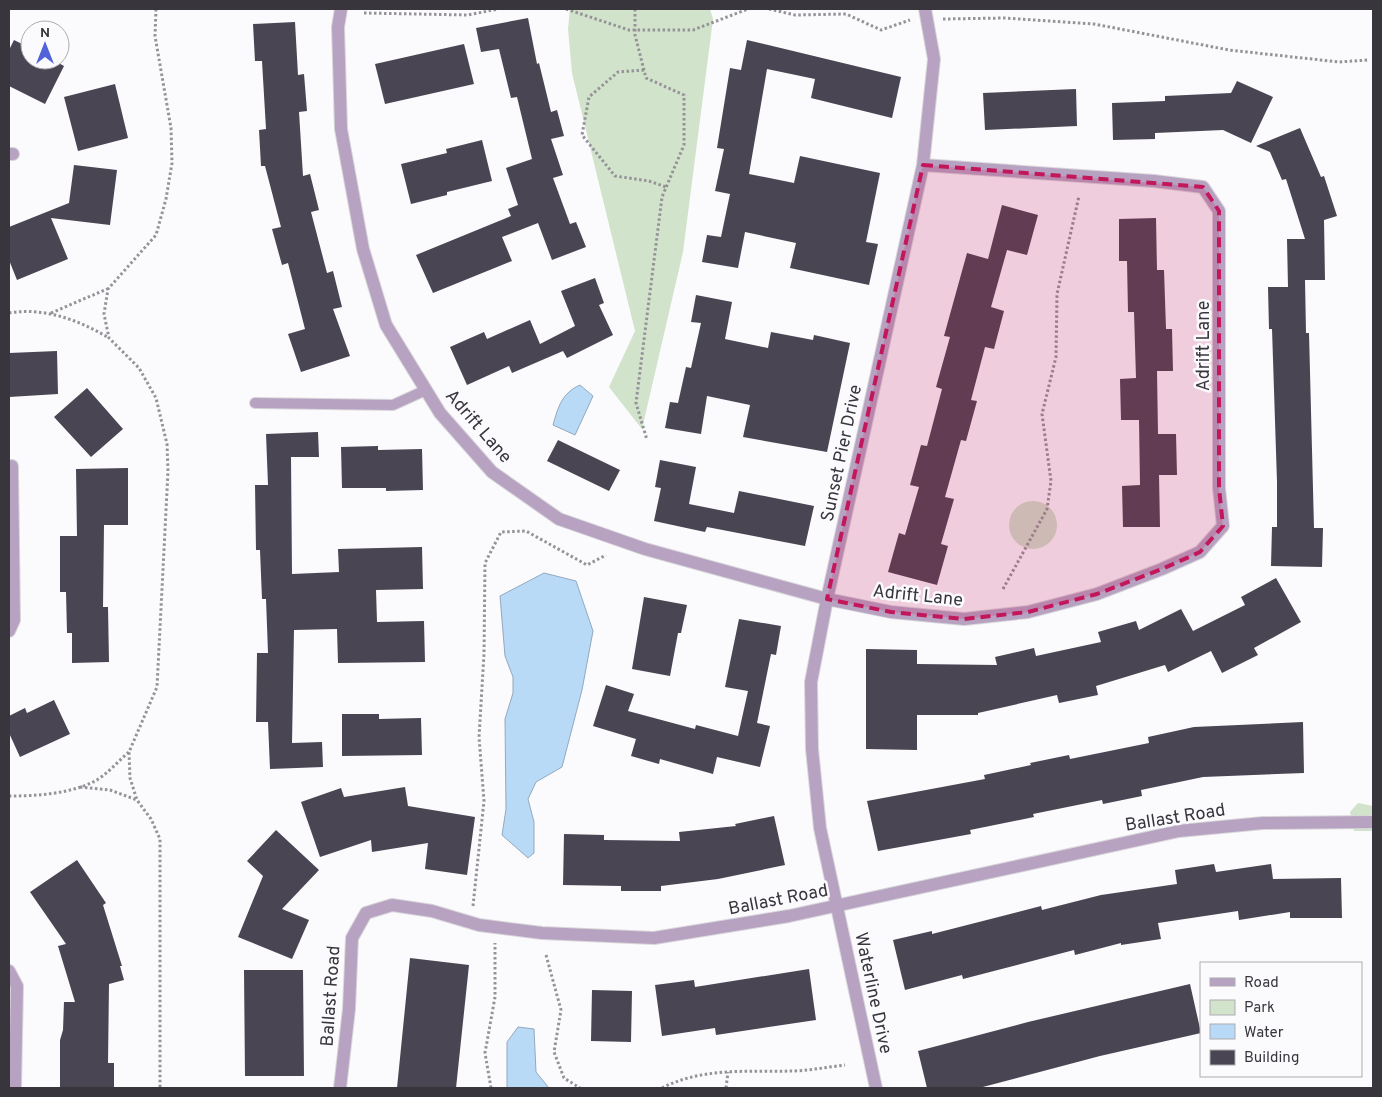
<svg xmlns="http://www.w3.org/2000/svg" width="1382" height="1097" font-family="Overpass,sans-serif">
	<style>
		.green { fill: #d1e3cb }
		.water { fill: #b8daf6; stroke: #92a9be }
		.building { fill: #494552 }
		.lines { fill: none; stroke-linecap: round; stroke-linejoin: round }
		.service-casing { stroke: #d8d7da; stroke-width: 12 }
		.minor-casing { stroke: #d8d7da; stroke-width: 14 }
		.path { stroke: #959398; stroke-width: 3; stroke-dasharray: 2.5 2.5; stroke-linecap: butt }
		.service { stroke: #b7a2c2; stroke-width: 10 }
		.minor { stroke: #b7a2c2; stroke-width: 12 }
		.marked { fill: #c2185b; fill-opacity: 0.2; stroke: #c2185b; stroke-width: 4; stroke-dasharray: 10 6; stroke-linejoin: round }
		.labels { text-anchor: middle; stroke-width: 5; stroke-linejoin: round; paint-order: stroke }
		.street-label { font-size: 18px; fill: #38363c; stroke: #fbfafd }
	</style>
	<rect width="100%" height="100%" fill="#fbfafd"/>
	<!-- green -->
	<path class="green" d="M570,9H710L713,19L683,252L642,429L609,387L635,331L572,73L568,29Z
		M1009 525a24 24 0 1 1 48 0a24 24 0 1 1-48 0Z
		M1358,803L1373,806V831H1354L1350,812Z"/>
	<!-- water -->
	<path class="water" d="M580,385L593,396L575,435L553,425C558,407 562,393 580,385Z
		M544,573L576,581L593,631L582,690L562,767L536,782L528,799L534,822V853L528,858L502,835L506,809L505,719L513,693V677L505,656L500,596Z
		M518,1027L534,1029L536,1072L549,1088H507V1042Z"/>
	<!-- building -->
	<path class="building" d="M528,18L537,64L539,63L551,112L557,110L564,136L551,139L563,175L553,178L570,224L576,222L586,247L552,260L538,223L502,237L512,261L433,293L416,255L511,216L508,209L518,205L506,168L532,159L517,97L511,98L499,49L481,52L476,28Z
		M295,22L298,75L304,74L307,111L299,112L303,176L310,174L319,210L311,212L327,273L333,271L342,307L333,309L350,356L301,372L288,334L305,329L288,263L282,265L272,229L281,227L265,166H261L259,130L266,129L262,61H255L253,24Z
		M14,40L30,48V60H53L64,66L45,104L9,86V50Z
		M747,40L901,77L892,118L811,98L815,79L767,69L749,174L794,183L800,156L880,173L866,242L878,244L869,285L790,268L796,243L745,232L738,268L702,262L707,235L721,237L730,194L715,191L724,149L717,148L730,68L741,70Z
		M464,44L474,84L385,104L375,64Z
		M1237,81L1273,97L1251,143L1223,130L1155,133V139L1113,140L1112,103L1165,101V96L1231,93Z
		M115,84L128,138L78,151L64,97Z
		M1076,89L1077,126L985,130L983,93Z
		M1300,128L1321,177L1324,176L1337,216L1324,220L1325,280H1305L1306,333H1309L1314,528H1323L1322,567L1271,566L1272,527H1277V482L1272,329H1269L1268,287H1288L1287,239H1305L1286,179L1282,180L1270,152L1256,146Z
		M482,140L492,181L447,192V195L411,204L401,164L447,153L446,149Z
		M74,165L117,170L110,225L51,218L68,259L17,280L9,260V227L69,203Z
		M1002,205L1038,215L1027,255L1007,250L991,307L1004,311L994,349L985,347L971,400L977,401L966,441L961,440L945,497L954,499L941,544L948,546L937,585L888,572L899,533L905,535L919,487L910,485L921,445L927,446L942,389L936,387L950,337L944,336L967,253L988,259Z
		M1156,218L1157,270H1164L1166,329H1172L1173,371H1157L1158,434H1176L1177,475H1159L1160,527H1123L1122,486L1140,485L1139,420H1121L1120,379L1136,378L1134,312H1128L1127,261H1119V219Z
		M595,278L604,303L599,305L613,335L567,358L563,351L512,373L509,366L467,385L450,347L484,332L487,339L530,320L540,344L575,326L561,291Z
		M696,295L732,302L725,339L768,348L771,332L813,340L814,335L850,343L827,452L743,437L750,405L707,396L701,434L665,428L670,402L678,403L686,367L691,368L701,323L691,322Z
		M57,351L58,394L9,397V353Z
		M87,388L123,429L91,457L54,417Z
		M318,432L319,457H291L292,574L339,572L338,549L422,547L423,589L376,590L377,622L424,621L425,662L338,663L337,629L294,630L292,743L322,742L323,767L270,769L268,722H256L257,653H268L266,599H262L260,550H256L255,485H268L266,434Z
		M558,440L620,470L609,491L547,461Z
		M378,446V450L422,449L423,490L386,491V488H342L341,447Z
		M660,460L696,467L689,504L734,513L739,491L814,506L805,546L707,527L705,532L654,521L661,488L655,487Z
		M128,468V525H104L103,607H108L109,662L72,663V633H67L66,592H60V536H77L76,469Z
		M1276,578L1301,622L1254,648L1258,655L1222,673L1211,651L1168,672L1165,665L1096,686L1098,695L1059,703L1057,695L978,713V715H917V750L866,749V649L917,650V664L997,665L995,657L1034,648L1036,656L1101,642L1098,632L1136,621L1139,630L1181,609L1193,631L1245,605L1241,597Z
		M644,597L687,605L681,633H678L670,676L632,669Z
		M739,619L781,626L776,655L771,654L757,723L770,726L760,767L717,757L713,774L660,759L659,764L631,756L636,739L593,726L606,685L634,694L628,711L695,729L696,725L738,736L748,691L725,687Z
		M54,700L70,734L20,757L9,733V716L25,708L27,713Z
		M342,714H379V719L421,718L422,755L342,756Z
		M1303,722L1304,773L1203,777L1141,790L1142,796L1103,804L1102,800L1033,814L1034,817L970,830L971,834L878,851L867,801L985,779L984,775L1031,765L1030,763L1069,755L1070,759L1149,743L1148,737L1194,727Z
		M405,787L408,806L475,817L467,875L425,869L428,843L372,852L371,840L320,857L301,802L341,788L344,797Z
		M774,816L785,865L718,879L661,886V891H621V886L563,885L564,834L604,835V840L680,841L679,832L736,826L735,824Z
		M276,830L319,870L282,909L309,920L292,959L238,937L263,876L247,861Z
		M77,860L106,903L103,905L122,966H120L124,980L109,984L108,1063H114V1088H60V1040L63,1030L64,1002H75L58,946L66,944L30,892Z
		M1214,864L1216,872L1271,864L1273,879L1341,878L1342,918H1290V912L1239,920L1238,911L1158,923L1161,939L1121,945V943L1075,955L1074,950L963,979L962,975L905,990L893,940L932,931V934L1041,906L1042,910L1101,895L1177,884L1175,870Z
		M410,958L469,965L456,1088H397Z
		M809,969L816,1020L716,1035L715,1028L662,1036L655,985L694,980L695,987Z
		M244,970H303L304,1076H245Z
		M1190,984L1201,1033L1100,1056L979,1088H927L918,1051L1028,1022Z
		M592,990L632,991L631,1042L591,1041Z"/>
	<g class="lines">
		<defs>
			<path id="service" d="M255,403L393,405L426,390"/>
			<path id="minor" d="M341,9L338,27L341,129L363,249L386,325L440,413L492,472L559,519L645,549L827,599L891,612L964,619L1028,612L1097,594L1162,569L1200,552L1223,526L1219,488V211L1203,187L1154,181L923,165
				M9,154H13
				M9,631L14,620L12,466
				M9,971L17,986L15,1088
				M340,1088L349,1009L352,938L366,913L392,905L432,911L479,925L542,933L654,938L789,916L1179,831L1263,823L1373,822
				M876,1088L820,828L812,749L811,682L827,599L923,165L934,59L925,9"/>
		</defs>
		<!-- service casing -->
		<use href="#service" class="service-casing"/>
		<!-- minor casing -->
		<use href="#minor" class="minor-casing"/>
		<!-- path -->
		<path class="path" d="M156,9L155,36L171,128L172,163L166,199L156,235L108,289L104,314L109,338L139,368L156,398L167,444L168,471L157,687L129,752L130,778L137,800L151,819L160,839V1088
			M566,9L629,30H693L748,9
			M635,9V35L646,78L684,95V145L662,197L636,403L647,440
			M769,9L795,15L846,14L881,30L910,20
			M364,13L468,15L498,9
			M943,19L1004,18L1094,24L1229,50L1339,62L1368,60
			M644,70L618,72L589,97L582,135L615,176L649,181L666,187
			M9,313C44,307 79,320 109,338
			M51,313L107,289
			M1003,589L1047,509L1051,481L1042,414L1056,357L1057,294L1079,196
			M80,787L110,790L137,800
			M9,796C36,796 68,794 93,782C106,776 118,761 129,752
			M473,906L484,801L479,737L484,654L485,563L501,532L526,531L587,565L606,555
			M546,955L561,1010L554,1052L564,1078L580,1088
			M491,1088L485,1053L495,997V943
			M662,1088C702,1067 751,1072 795,1071C812,1070 828,1067 845,1065
			M726,1088L728,1072"/>
		<!-- service -->
		<use href="#service" class="service"/>
		<!-- minor -->
		<use href="#minor" class="minor"/>
	</g>
	<!-- marked area -->
	<path class="marked" d="M923,165L1203,187L1219,211V488L1223,526L1200,552L1162,569L1097,594L1028,612L964,619L891,612L827,599Z"/>
	<g class="labels">
		<!-- street labels -->
		<g class="street-label">
			<text transform="translate(1203 346) rotate(-90)" y="6">Adrift Lane</text>
			<text transform="translate(479 426) rotate(49)" y="6">Adrift Lane</text>
			<text transform="translate(841 453) rotate(-78)" y="6">Sunset Pier Drive</text>
			<text transform="translate(918 595) rotate(6)" y="6">Adrift Lane</text>
			<text transform="translate(1175 817) rotate(-9)" y="6">Ballast Road</text>
			<text transform="translate(778 899) rotate(-11)" y="6">Ballast Road</text>
			<text transform="translate(874 993) rotate(78)" y="6">Waterline Drive</text>
			<text transform="translate(330 996) rotate(-86)" y="6">Ballast Road</text>
		</g>
	</g>
	<!-- border -->
	<rect width="1382" height="1097" fill="none" stroke="#38363c" stroke-width="20"/>
	<!-- legend -->
	<rect x="1200" y="962" width="162" height="115" fill="#fbfafd" stroke="#adacb0"/>
	<rect x="1210" y="978" width="25" height="8" fill="#b7a2c2" stroke="#adacb0"/>
	<text x="1244" y="987" font-size="15" fill="#38363c">Road</text>
	<rect x="1210" y="1000" width="25" height="15" fill="#d1e3cb" stroke="#adacb0"/>
	<text x="1244" y="1012" font-size="15" fill="#38363c">Park</text>
	<rect x="1210" y="1024" width="25" height="15" fill="#b8daf6" stroke="#adacb0"/>
	<text x="1244" y="1037" font-size="15" fill="#38363c">Water</text>
	<rect x="1210" y="1050" width="25" height="15" fill="#494552" stroke="#adacb0"/>
	<text x="1244" y="1062" font-size="15" fill="#38363c">Building</text>
	<!-- north arrow -->
	<g transform="translate(45 45)"><circle r="24" fill="#fbfafd" stroke="#adacb0"/>
	<path d="M0-4L9 19L0 12L-9 19Z" fill="#5262d8"/>
	<text y="-8" font-size="14" font-weight="bold" text-anchor="middle" fill="#38363c">N</text>
	</g>
</svg>
